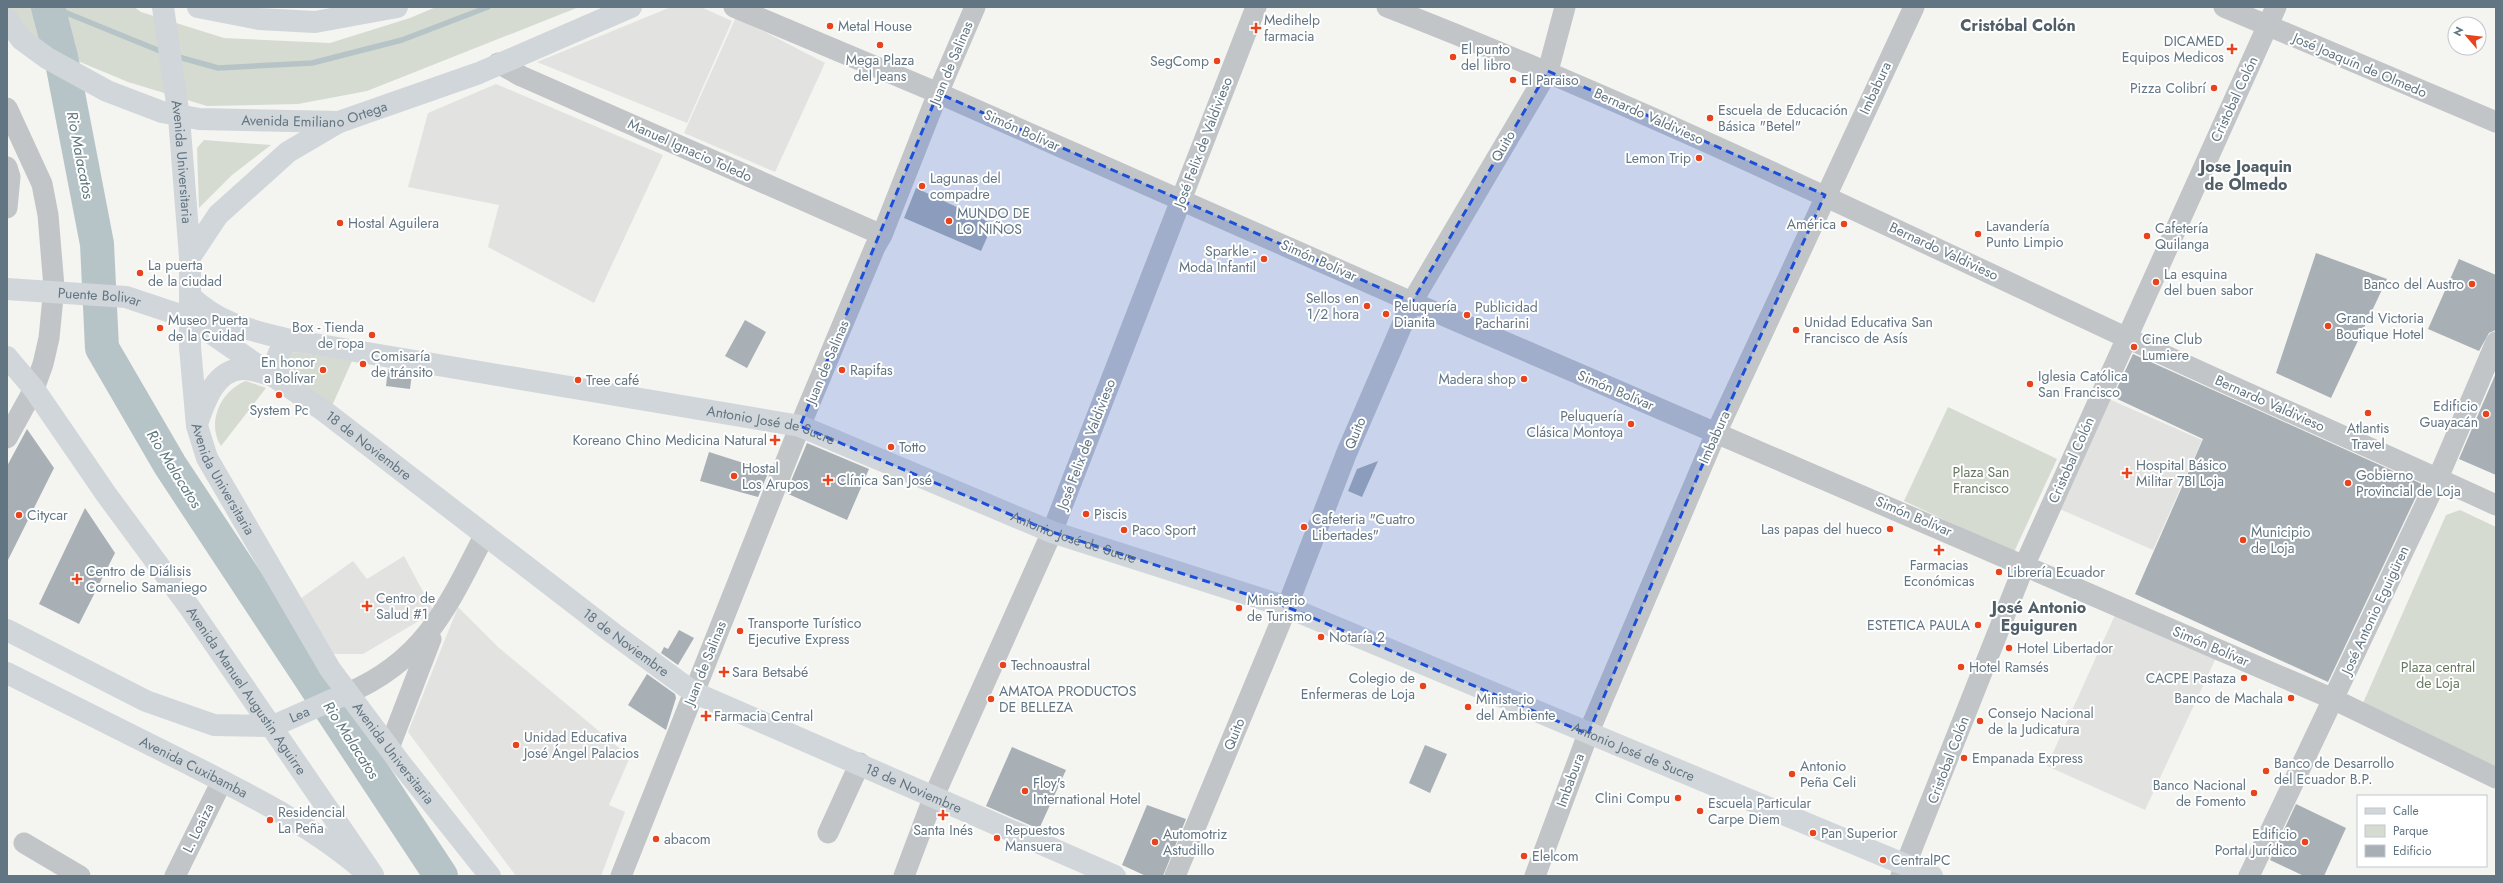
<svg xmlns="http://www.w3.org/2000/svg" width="2503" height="883" font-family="Jost,sans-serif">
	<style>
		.built { fill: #e2e3e1 }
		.green { fill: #d5dbd1 }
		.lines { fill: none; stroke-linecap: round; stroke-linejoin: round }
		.stream { stroke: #b6c4c7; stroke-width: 5.5 }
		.river { stroke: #b6c4c7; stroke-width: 34 }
		.building { fill: #a8b0b6 }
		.street { stroke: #c1c5c8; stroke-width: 21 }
		.secondary { stroke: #d1d6da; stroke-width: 22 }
		.primary { stroke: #d1d6da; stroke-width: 22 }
		.marked { fill: #1d4ed8; fill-opacity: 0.2; stroke: #1d4ed8; stroke-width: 3; stroke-dasharray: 8 5; stroke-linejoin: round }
		.poi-dot { fill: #e8431c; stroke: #fff; stroke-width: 1.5 }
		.labels { text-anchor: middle; stroke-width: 4; stroke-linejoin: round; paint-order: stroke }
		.poi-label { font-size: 14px; fill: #627582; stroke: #fff; text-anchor: start }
		.street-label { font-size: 14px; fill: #627582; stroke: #fff }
		.park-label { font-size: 14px; fill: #677961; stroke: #fff }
		.water-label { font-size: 15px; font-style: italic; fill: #5e787f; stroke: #fff }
		.quarter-label { font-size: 16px; font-weight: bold; fill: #505e67; stroke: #fff }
	</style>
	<rect width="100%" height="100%" fill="#f4f4f0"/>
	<!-- built -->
	<path class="built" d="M671,7H701L732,21L687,123L537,62Z
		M736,17L825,63L775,172L684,133Z
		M496,84L663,155L594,303L488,247L499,205L408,187L428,113Z
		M2102,396L2202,440L2153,550L2053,506Z
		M404,556L434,612L363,654H332L300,599L353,561L367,579Z
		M458,607L498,647L630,757L609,805L625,812L601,876H516L408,732Z
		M2115,615L2216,658L2145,810L2047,766Z"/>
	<!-- green -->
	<path class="green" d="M7,7H134L141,12L224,38L330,43L410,18L436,7H579L367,91L298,104L207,106L128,82L30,41Z
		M204,140L271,145L232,175L199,208L197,148Z
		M296,352L352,361L331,408L284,371L288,353Z
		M246,381L266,388L221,446C206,423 221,390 246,381Z
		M1948,407L2057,459L2014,552L1904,501Z
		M2460,510L2496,527V768L2363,703L2446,515Z"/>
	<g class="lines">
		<!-- stream -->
		<path class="stream" d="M52,7L165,53
			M175,56L218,68L312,63L402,40L488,7"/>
		<!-- river -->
		<path class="river" d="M48,7L61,57L97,244L102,348L170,465L441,876"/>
	</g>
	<!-- building -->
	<path class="building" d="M916,188L993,224L981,251L904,218Z
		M2316,253L2387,279L2331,398L2276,373Z
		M2459,259L2496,275V330L2489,333L2479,351L2428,329Z
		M745,320L766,332L747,368L725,356Z
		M2133,354L2422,484L2328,682L2135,594L2203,439L2113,397Z
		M388,369L412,373L410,389L386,386Z
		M2496,373V475L2459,459Z
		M27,429L54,468L7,562V466Z
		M807,443L869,469L847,520L786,493Z
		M709,452L769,471L758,497L700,481Z
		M1378,461L1362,497L1348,491L1357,469Z
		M85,508L115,553L79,624L39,604Z
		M679,630L694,638L678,665L661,653L664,647L668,649Z
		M647,674L675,694L676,698L666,730L628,705Z
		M1425,745L1447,754L1430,793L1409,783Z
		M1012,747L1066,770L1039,829L986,806Z
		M2296,804L2346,828L2324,876H2304L2270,860Z
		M1147,805L1186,819L1163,876H1146L1122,865Z"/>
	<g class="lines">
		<!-- street -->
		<path class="street" d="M734,7L938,93L1412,302L2333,699L2496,778
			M1387,7C1639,105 1879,222 2123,336C2247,394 2372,448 2496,505
			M2224,7L2496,122
			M498,63L521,76L882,235
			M7,108L42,184L48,215L54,287L49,338L43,364L34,389L7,438
			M7,167L10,177L7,208
			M348,693C425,660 448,606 485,534
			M389,748L431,639
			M828,833L860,763
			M24,843L80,876
			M175,876L222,781
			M621,876L800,426L875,247L882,235L938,93L975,7
			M904,876L934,796L1052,532L1256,7
			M1175,876L1287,607L1347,452L1412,302L1548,71L1565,7
			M1535,876L1588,734L1716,433L1914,7
			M1901,876L2025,564L2276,7
			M2249,876L2438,478L2496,342"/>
		<!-- secondary -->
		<g class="secondary">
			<path id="s1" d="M7,289L126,297L189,318L324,411L614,634L693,692L1115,876"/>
			<path id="s2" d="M191,297C221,325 251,330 290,340L800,426L1052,532L1287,607L1932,876"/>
			<path id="s3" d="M7,357L34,389L106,494L190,608L373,875"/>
			<path d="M280,380C274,361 275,353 290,340"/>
		</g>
		<!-- primary -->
		<g class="primary">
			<path id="s4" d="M163,7L179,117L190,257V347L197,426L207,458L330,669L401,764L490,876"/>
			<path d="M198,7L259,19L315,22L397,7"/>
			<path id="s5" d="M7,19L21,39L47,58L107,91L162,112L199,119L339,122L479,73L631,7"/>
			<path d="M190,257L218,215L288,152L339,122"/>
			<path d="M198,421C205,401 215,371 241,369C251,368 265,374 275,376"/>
			<path id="s6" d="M7,630L146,701L214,725L273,726L348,693"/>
			<path id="s7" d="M7,673C66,702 124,732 183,761C248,794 316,827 370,876"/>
		</g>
	</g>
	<!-- marked area -->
	<path class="marked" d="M1548,71L1825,195L1716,433L1588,734L1287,607L1052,532L800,426L938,93L1412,302Z"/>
	<!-- markers -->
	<g class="poi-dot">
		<circle cx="830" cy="26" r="4"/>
		<path d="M1254 22h4v4h4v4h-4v4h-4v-4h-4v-4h4z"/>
		<circle cx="880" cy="45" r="4"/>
		<path d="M2230 43h4v4h4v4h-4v4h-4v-4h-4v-4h4z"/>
		<circle cx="1453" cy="57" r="4"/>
		<circle cx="1217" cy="61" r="4"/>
		<circle cx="1513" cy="80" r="4"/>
		<circle cx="2214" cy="88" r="4"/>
		<circle cx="1710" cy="118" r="4"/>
		<circle cx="1699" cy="158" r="4"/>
		<circle cx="922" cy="186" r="4"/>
		<circle cx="949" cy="221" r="4"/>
		<circle cx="340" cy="223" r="4"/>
		<circle cx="1844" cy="224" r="4"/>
		<circle cx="1978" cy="234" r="4"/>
		<circle cx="2147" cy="236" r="4"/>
		<circle cx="1264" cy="259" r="4"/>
		<circle cx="140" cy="273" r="4"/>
		<circle cx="2156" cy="282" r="4"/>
		<circle cx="2472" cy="284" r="4"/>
		<circle cx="1367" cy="306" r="4"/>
		<circle cx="1386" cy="314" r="4"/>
		<circle cx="1467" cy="315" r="4"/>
		<circle cx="2328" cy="326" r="4"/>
		<circle cx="160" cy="328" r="4"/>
		<circle cx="1796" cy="330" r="4"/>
		<circle cx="372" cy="335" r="4"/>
		<circle cx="2134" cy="347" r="4"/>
		<circle cx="363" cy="364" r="4"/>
		<circle cx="323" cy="370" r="4"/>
		<circle cx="842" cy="370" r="4"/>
		<circle cx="1524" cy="379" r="4"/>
		<circle cx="578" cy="380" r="4"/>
		<circle cx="2030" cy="384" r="4"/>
		<circle cx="279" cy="395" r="4"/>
		<circle cx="2368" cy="413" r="4"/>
		<circle cx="2486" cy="414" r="4"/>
		<circle cx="1631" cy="424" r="4"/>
		<path d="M773 434h4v4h4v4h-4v4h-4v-4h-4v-4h4z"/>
		<circle cx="891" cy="447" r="4"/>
		<path d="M2125 467h4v4h4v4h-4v4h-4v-4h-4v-4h4z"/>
		<circle cx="734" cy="476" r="4"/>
		<path d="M826 474h4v4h4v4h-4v4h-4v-4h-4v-4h4z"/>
		<circle cx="2348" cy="483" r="4"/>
		<circle cx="1086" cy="514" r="4"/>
		<circle cx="19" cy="515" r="4"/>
		<circle cx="1304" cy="527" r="4"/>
		<circle cx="1890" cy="529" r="4"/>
		<circle cx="1124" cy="530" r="4"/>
		<circle cx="2243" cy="540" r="4"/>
		<path d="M1937 544h4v4h4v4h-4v4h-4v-4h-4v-4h4z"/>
		<circle cx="1999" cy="572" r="4"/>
		<path d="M75 573h4v4h4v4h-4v4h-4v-4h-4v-4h4z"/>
		<path d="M365 600h4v4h4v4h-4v4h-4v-4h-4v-4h4z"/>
		<circle cx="1239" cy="608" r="4"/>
		<circle cx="1978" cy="625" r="4"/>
		<circle cx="740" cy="631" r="4"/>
		<circle cx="1321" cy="637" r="4"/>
		<circle cx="2009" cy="648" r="4"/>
		<circle cx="1003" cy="665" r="4"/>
		<circle cx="1961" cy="667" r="4"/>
		<path d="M722 666h4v4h4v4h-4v4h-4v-4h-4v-4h4z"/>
		<circle cx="2244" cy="678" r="4"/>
		<circle cx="1423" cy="686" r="4"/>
		<circle cx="2291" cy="698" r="4"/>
		<circle cx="991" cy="699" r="4"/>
		<circle cx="1468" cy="707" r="4"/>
		<path d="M704 710h4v4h4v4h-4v4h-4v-4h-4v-4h4z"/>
		<circle cx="1980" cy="721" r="4"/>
		<circle cx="516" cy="745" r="4"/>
		<circle cx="1964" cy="758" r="4"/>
		<circle cx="2266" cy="771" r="4"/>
		<circle cx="1792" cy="774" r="4"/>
		<circle cx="1025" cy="791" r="4"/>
		<circle cx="2254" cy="793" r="4"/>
		<circle cx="1678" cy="798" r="4"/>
		<circle cx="1700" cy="811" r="4"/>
		<path d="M941 809h4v4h4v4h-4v4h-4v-4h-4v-4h4z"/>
		<circle cx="270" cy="820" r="4"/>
		<circle cx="1813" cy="833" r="4"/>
		<circle cx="997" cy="838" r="4"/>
		<circle cx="656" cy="839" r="4"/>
		<circle cx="1155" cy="842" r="4"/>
		<circle cx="2305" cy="842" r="4"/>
		<circle cx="1524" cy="856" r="4"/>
		<circle cx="1883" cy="860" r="4"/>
	</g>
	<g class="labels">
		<!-- poi labels -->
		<g class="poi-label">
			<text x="1264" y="25">Medihelp<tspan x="1264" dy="16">farmacia</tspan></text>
			<text x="838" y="31">Metal House</text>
			<text x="2224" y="46" text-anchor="end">DICAMED<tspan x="2224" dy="16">Equipos Medicos</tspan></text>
			<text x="1461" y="54">El punto<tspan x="1461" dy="16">del libro</tspan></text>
			<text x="880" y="65" text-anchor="middle">Mega Plaza<tspan x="880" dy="16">del Jeans</tspan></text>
			<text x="1209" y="66" text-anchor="end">SegComp</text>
			<text x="1521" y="85">El Paraiso</text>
			<text x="2206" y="93" text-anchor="end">Pizza Colibrí</text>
			<text x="1718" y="115">Escuela de Educación<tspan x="1718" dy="16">Básica "Betel"</tspan></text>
			<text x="1691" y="163" text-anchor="end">Lemon Trip</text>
			<text x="930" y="183">Lagunas del<tspan x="930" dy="16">compadre</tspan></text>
			<text x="957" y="218">MUNDO DE<tspan x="957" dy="16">LO NIÑOS</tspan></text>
			<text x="348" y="228">Hostal Aguilera</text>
			<text x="1836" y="229" text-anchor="end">América</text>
			<text x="1986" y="231">Lavandería<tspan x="1986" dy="16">Punto Limpio</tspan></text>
			<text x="2155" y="233">Cafetería<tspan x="2155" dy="16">Quilanga</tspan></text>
			<text x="1256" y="256" text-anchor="end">Sparkle -<tspan x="1256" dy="16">Moda Infantil</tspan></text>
			<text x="148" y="270">La puerta<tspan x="148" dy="16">de la ciudad</tspan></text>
			<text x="2164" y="279">La esquina<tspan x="2164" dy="16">del buen sabor</tspan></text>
			<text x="2464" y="289" text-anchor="end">Banco del Austro</text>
			<text x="1359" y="303" text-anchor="end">Sellos en<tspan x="1359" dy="16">1/2 hora</tspan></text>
			<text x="1394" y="311">Peluquería<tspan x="1394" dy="16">Dianita</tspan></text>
			<text x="1475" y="312">Publicidad<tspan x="1475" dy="16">Pacharini</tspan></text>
			<text x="2336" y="323">Grand Victoria<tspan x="2336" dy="16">Boutique Hotel</tspan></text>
			<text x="168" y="325">Museo Puerta<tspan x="168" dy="16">de la Cuidad</tspan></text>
			<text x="1804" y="327">Unidad Educativa San<tspan x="1804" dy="16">Francisco de Asís</tspan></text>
			<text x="364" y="332" text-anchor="end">Box - Tienda<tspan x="364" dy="16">de ropa</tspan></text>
			<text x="2142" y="344">Cine Club<tspan x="2142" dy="16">Lumiere</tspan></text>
			<text x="371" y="361">Comisaría<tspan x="371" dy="16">de tránsito</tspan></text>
			<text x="315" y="367" text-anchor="end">En honor<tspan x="315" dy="16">a Bolívar</tspan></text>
			<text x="850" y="375">Rapifas</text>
			<text x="2038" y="381">Iglesia Católica<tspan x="2038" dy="16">San Francisco</tspan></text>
			<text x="1516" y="384" text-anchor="end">Madera shop</text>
			<text x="586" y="385">Tree café</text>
			<text x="2478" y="411" text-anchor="end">Edificio<tspan x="2478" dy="16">Guayacán</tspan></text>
			<text x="279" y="415" text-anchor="middle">System Pc</text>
			<text x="1623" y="421" text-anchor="end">Peluquería<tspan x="1623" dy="16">Clásica Montoya</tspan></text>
			<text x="2368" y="433" text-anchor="middle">Atlantis<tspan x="2368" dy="16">Travel</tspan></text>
			<text x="767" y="445" text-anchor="end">Koreano Chino Medicina Natural</text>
			<text x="899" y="452">Totto</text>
			<text x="2136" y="470">Hospital Básico<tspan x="2136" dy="16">Militar 7BI Loja</tspan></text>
			<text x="742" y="473">Hostal<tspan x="742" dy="16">Los Arupos</tspan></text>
			<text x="2356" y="480">Gobierno<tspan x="2356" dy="16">Provincial de Loja</tspan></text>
			<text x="837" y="485">Clínica San José</text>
			<text x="1094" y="519">Piscis</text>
			<text x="27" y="520">Citycar</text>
			<text x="1312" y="524">Cafeteria "Cuatro<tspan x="1312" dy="16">Libertades"</tspan></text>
			<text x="1882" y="534" text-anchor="end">Las papas del hueco</text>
			<text x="1132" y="535">Paco Sport</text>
			<text x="2251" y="537">Municipio<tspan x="2251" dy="16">de Loja</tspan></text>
			<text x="1939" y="570" text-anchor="middle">Farmacias<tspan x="1939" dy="16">Económicas</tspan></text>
			<text x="86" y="576">Centro de Diálisis<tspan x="86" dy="16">Cornelio Samaniego</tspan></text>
			<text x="2007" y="577">Librería Ecuador</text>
			<text x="376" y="603">Centro de<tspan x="376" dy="16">Salud #1</tspan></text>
			<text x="1247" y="605">Ministerio<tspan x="1247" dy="16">de Turismo</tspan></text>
			<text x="748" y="628">Transporte Turístico<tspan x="748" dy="16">Ejecutive Express</tspan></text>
			<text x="1970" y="630" text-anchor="end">ESTETICA PAULA</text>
			<text x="1329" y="642">Notaría 2</text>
			<text x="2017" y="653">Hotel Libertador</text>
			<text x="1011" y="670">Technoaustral</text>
			<text x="1969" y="672">Hotel Ramsés</text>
			<text x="732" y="677">Sara Betsabé</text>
			<text x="1415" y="683" text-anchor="end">Colegio de<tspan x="1415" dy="16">Enfermeras de Loja</tspan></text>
			<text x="2236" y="683" text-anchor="end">CACPE Pastaza</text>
			<text x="999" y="696">AMATOA PRODUCTOS<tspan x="999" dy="16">DE BELLEZA</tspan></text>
			<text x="2283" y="703" text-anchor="end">Banco de Machala</text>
			<text x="1476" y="704">Ministerio<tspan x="1476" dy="16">del Ambiente</tspan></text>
			<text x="1988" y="718">Consejo Nacional<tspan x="1988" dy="16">de la Judicatura</tspan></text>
			<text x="714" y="721">Farmacia Central</text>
			<text x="524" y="742">Unidad Educativa<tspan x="524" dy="16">José Ángel Palacios</tspan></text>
			<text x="1972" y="763">Empanada Express</text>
			<text x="2274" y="768">Banco de Desarrollo<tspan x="2274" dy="16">del Ecuador B.P.</tspan></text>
			<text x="1800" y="771">Antonio<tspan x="1800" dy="16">Peña Celi</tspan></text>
			<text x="1033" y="788">Floy's<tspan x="1033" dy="16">International Hotel</tspan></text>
			<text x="2246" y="790" text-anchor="end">Banco Nacional<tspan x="2246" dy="16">de Fomento</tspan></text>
			<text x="1670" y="803" text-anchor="end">Clini Compu</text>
			<text x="1708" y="808">Escuela Particular<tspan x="1708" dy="16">Carpe Diem</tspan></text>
			<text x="278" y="817">Residencial<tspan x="278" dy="16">La Peña</tspan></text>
			<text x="943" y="835" text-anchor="middle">Santa Inés</text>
			<text x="1005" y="835">Repuestos<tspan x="1005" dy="16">Mansuera</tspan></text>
			<text x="1821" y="838">Pan Superior</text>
			<text x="1163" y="839">Automotriz<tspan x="1163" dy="16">Astudillo</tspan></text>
			<text x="2297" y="839" text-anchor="end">Edificio<tspan x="2297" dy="16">Portal Jurídico</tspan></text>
			<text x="664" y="844">abacom</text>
			<text x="1532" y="861">Elelcom</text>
			<text x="1891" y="865">CentralPC</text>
		</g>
		<!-- street labels -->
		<g class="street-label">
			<text transform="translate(951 63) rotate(-67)" y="5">Juan de Salinas</text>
			<text transform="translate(2360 65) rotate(23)" y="5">José Joaquín de Olmedo</text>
			<text transform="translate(1875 88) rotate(-65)" y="5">Imbabura</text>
			<text transform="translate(2234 99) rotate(-65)" y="5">Cristobal Colón</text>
			<text dy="5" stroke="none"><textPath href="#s5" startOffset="338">Avenida Emiliano Ortega</textPath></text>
			<text transform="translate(1649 116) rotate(24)" y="5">Bernardo Valdivieso</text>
			<text transform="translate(1022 130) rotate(24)" y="5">Simón Bolívar</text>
			<text transform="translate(1203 142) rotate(-69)" y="5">José Felix de Valdivieso</text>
			<text transform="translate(1503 146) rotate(-60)" y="5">Quito</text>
			<text transform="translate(690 150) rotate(24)" y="5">Manuel Ignacio Toledo</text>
			<text dy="5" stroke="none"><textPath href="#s4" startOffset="156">Avenida Universitaria</textPath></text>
			<text transform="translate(1944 251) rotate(25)" y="5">Bernardo Valdivieso</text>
			<text transform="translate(1319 260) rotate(24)" y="5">Simón Bolívar</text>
			<text dy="5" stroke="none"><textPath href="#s1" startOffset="93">Puente Bolivar</textPath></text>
			<text transform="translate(827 362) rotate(-67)" y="5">Juan de Salinas</text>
			<text transform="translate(1616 390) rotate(23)" y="5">Simón Bolívar</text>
			<text transform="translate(2270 403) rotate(24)" y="5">Bernardo Valdivieso</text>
			<text dy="5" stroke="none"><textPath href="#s2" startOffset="598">Antonio José de Sucre</textPath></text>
			<text transform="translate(1355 433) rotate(-67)" y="5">Quito</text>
			<text transform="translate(1714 437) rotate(-66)" y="5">Imbabura</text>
			<text transform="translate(1086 444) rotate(-69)" y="5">José Felix de Valdivieso</text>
			<text dy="5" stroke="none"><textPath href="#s1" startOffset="406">18 de Noviembre</textPath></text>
			<text transform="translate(2071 460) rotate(-66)" y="5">Cristobal Colón</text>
			<text dy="5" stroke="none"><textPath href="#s4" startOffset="480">Avenida Universitaria</textPath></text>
			<text transform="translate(1914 516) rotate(23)" y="5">Simón Bolívar</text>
			<text dy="5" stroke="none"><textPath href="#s2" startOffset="922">Antonio José de Sucre</textPath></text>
			<text transform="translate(2375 610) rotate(-65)" y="5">José Antonio Eguigüren</text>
			<text dy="5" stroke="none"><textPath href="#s1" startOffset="730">18 de Noviembre</textPath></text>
			<text transform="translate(2211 646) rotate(23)" y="5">Simón Bolívar</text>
			<text transform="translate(705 663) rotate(-68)" y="5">Juan de Salinas</text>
			<text dy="5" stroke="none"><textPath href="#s3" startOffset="411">Avenida Manuel Augustin Aguirre</textPath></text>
			<text dy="5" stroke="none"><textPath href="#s6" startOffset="316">Lea</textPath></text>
			<text transform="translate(1234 734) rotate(-68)" y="5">Quito</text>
			<text dy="5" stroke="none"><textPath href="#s2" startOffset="1522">Antonio José de Sucre</textPath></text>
			<text dy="5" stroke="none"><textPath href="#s4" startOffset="804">Avenida Universitaria</textPath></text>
			<text transform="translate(1948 760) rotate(-69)" y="5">Cristobal Colón</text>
			<text dy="5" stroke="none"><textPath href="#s7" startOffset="209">Avenida Cuxibamba</textPath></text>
			<text transform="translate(1570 780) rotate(-70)" y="5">Imbabura</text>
			<text dy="5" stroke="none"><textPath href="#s1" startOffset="1054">18 de Noviembre</textPath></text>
			<text transform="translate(198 828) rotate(-64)" y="5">L. Loaiza</text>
		</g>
		<!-- park labels -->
		<g class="park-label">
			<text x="1981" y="477">Plaza San<tspan x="1981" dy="16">Francisco</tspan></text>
			<text x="2438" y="672">Plaza central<tspan x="2438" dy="16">de Loja</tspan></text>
		</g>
		<!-- water labels -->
		<g class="water-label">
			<text transform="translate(80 155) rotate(79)" y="5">Rio Malacatos</text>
			<text transform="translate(174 469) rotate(58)" y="5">Rio Malacatos</text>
			<text transform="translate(351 740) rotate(57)" y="5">Rio Malacatos</text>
		</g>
		<!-- quarter labels -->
		<g class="quarter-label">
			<text x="2018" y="31">Cristóbal Colón</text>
			<text x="2246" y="172">Jose Joaquin<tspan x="2246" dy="18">de Olmedo</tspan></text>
			<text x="2039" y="613">José Antonio<tspan x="2039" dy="18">Eguiguren</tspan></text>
		</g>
	</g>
	<!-- border -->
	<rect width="2503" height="883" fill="none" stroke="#627582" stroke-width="16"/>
	<!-- legend -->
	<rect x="2357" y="795" width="130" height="72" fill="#ffffff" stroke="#c0c8cd"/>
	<rect x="2365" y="808" width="20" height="6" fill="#d1d6da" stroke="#c0c8cd"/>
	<text x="2393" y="815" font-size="12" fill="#627582">Calle</text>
	<rect x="2365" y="825" width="20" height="12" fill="#d5dbd1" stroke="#c0c8cd"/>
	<text x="2393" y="835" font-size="12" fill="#627582">Parque</text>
	<rect x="2365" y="845" width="20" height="12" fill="#a8b0b6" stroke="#c0c8cd"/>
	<text x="2393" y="855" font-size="12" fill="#627582">Edificio</text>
	<!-- north arrow -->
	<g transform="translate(2467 36) rotate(298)"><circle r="19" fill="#ffffff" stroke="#c0c8cd"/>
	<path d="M0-3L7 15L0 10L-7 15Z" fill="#e8431c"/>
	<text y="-6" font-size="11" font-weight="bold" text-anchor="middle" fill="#627582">N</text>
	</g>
</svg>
